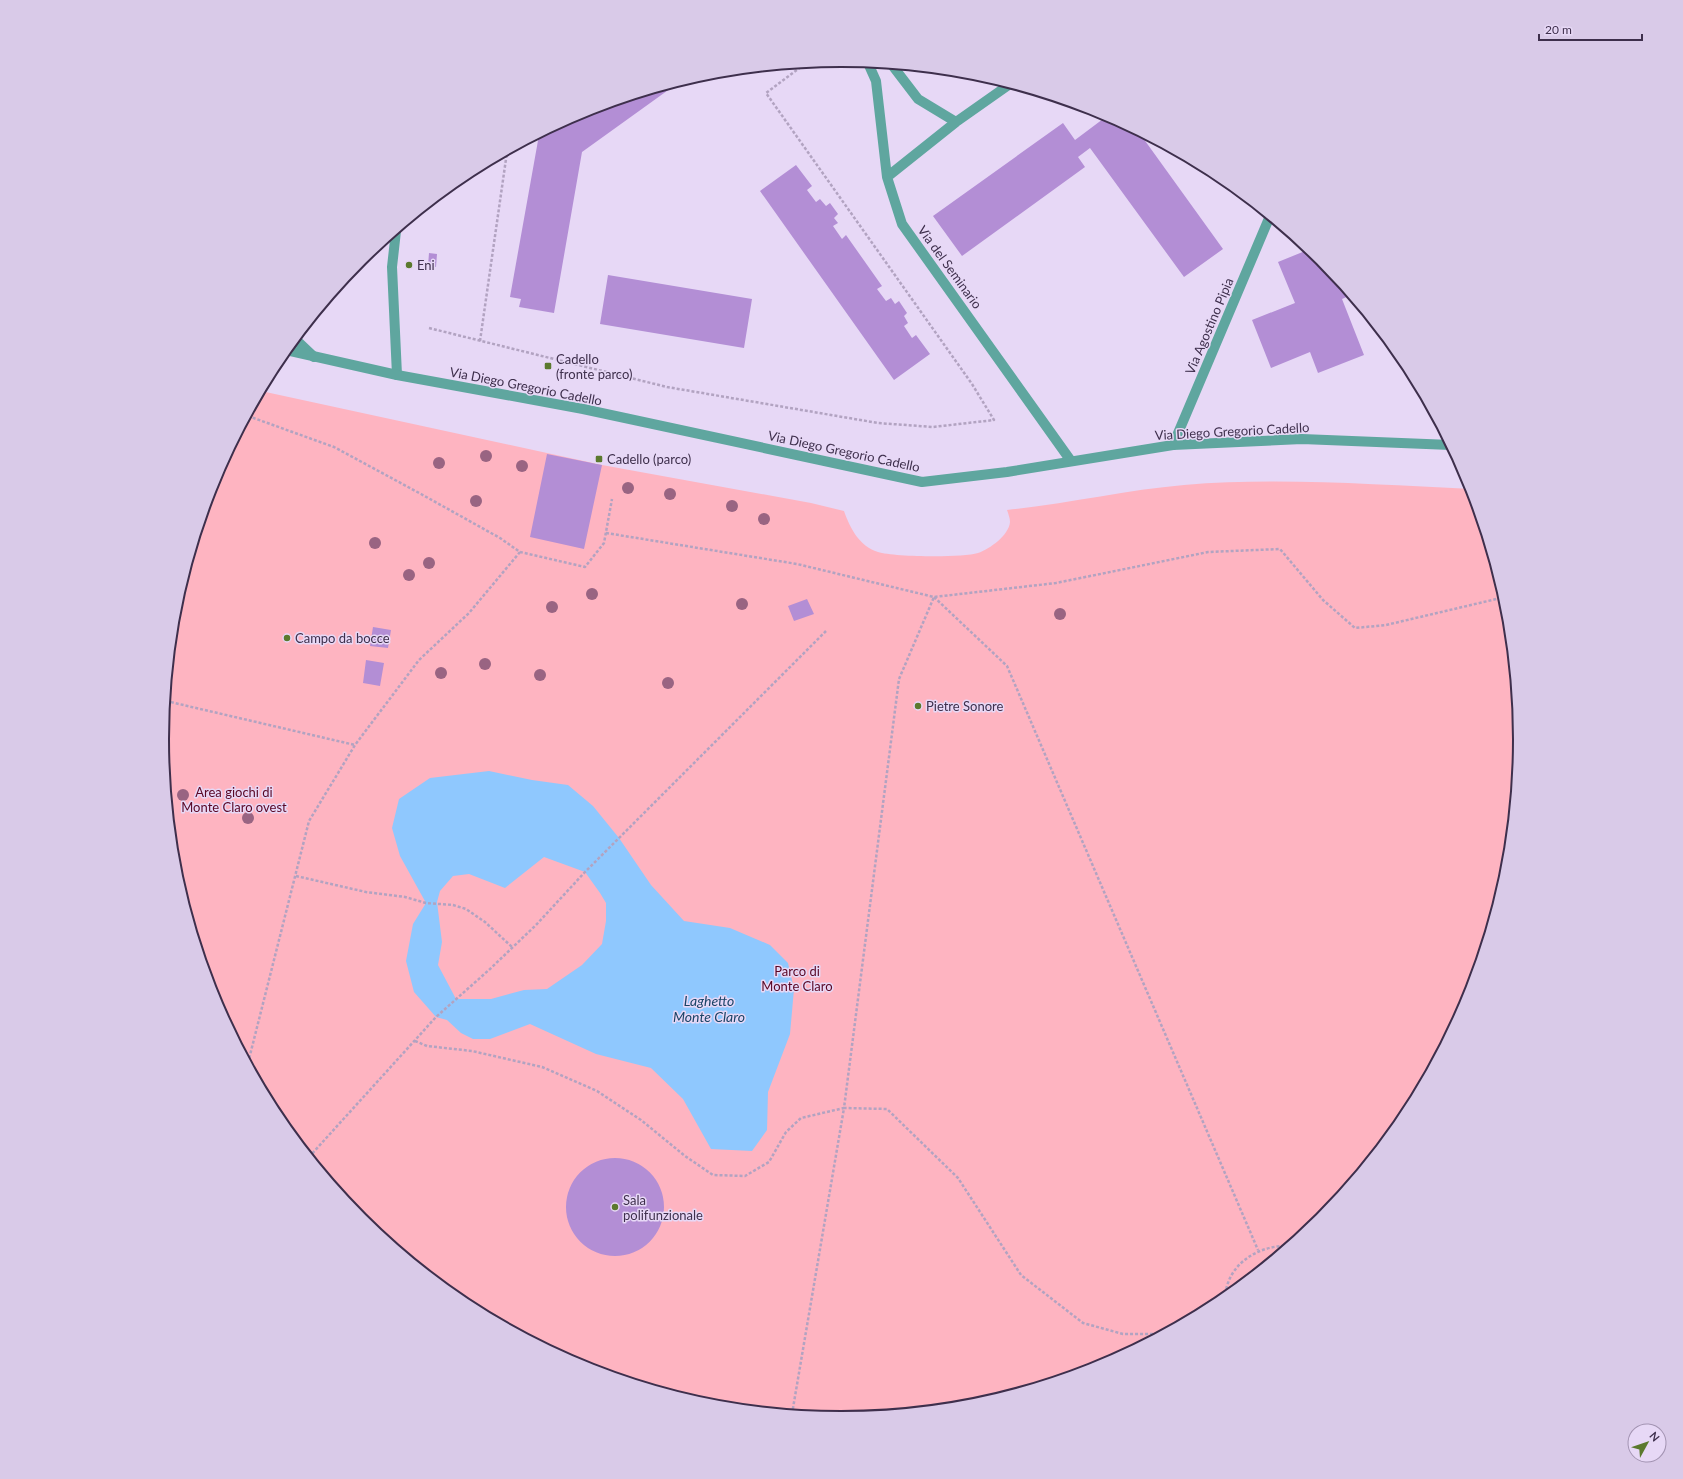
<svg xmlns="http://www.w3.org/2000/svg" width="1683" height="1479" font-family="Lato,sans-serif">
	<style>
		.green { fill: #feb4c1 }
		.water { fill: #8fc8fe; fill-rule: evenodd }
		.building { fill: #b38ed5 }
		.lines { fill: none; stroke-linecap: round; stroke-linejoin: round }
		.path { stroke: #b2a3c1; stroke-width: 2.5; stroke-dasharray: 3 2; stroke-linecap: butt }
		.service { stroke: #5fa69f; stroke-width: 10 }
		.minor { stroke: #5fa69f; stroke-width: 10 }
		.tertiary { stroke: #5fa69f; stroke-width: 10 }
		.tree { fill: #996482 }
		.poi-dot { fill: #5b792e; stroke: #e7d8f6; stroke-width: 1.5 }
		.labels { text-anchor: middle; stroke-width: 3; stroke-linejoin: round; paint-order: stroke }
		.poi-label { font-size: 13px; fill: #3e2f4c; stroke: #e7d8f6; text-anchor: start }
		.street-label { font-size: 13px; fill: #3e2f4c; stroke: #e7d8f6 }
		.park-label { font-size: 13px; fill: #590624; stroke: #e7d8f6 }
		.water-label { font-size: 14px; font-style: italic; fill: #1a4467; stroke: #e7d8f6 }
		.rim { fill: none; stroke: #3e2f4c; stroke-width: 2 }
	</style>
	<rect width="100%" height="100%" fill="#e7d8f6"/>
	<!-- green -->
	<path class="green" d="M261,391L602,465L811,503L844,511C850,528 859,546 878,552C894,557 962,558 978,553C990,549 1009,535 1010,522C1010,518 1008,513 1007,510C1067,504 1125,490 1184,485C1280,477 1377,485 1472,489L1508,607L1521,740L1508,872L1469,1000L1406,1117L1322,1220L1219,1305L1101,1367L974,1406L841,1419L709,1406L581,1367L464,1304L361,1220L276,1117L214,999L175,872L162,739L175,607L214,479Z"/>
	<!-- water -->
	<path class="water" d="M489,771L532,780L568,785L593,806L619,838L651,885L684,921L730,928L770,945L788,963L794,989L790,1034L768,1092L767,1130L752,1151L711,1149L683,1099L651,1068L596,1054L530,1024L490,1039H473L461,1033L447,1020L436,1017L414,992L406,961L413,924L426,903L400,856L392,828L399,799L430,778ZM544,857L585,872L600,893L606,903V921L602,944L582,965L547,989L524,990L491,999H456L438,965L442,942L437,902L440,891L453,876L469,874L505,888Z"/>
	<!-- building -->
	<path class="building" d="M678,83L582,152L554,313L519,307L521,299L510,297L539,135L582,112Z
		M1097,110L1120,121L1126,130L1130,127L1138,131L1223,249L1184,277L1090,148L1078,157L1085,167L962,256L933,216L1063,123L1075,140L1103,119Z
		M796,165L812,186L807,190L816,202L820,199L826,206L830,203L838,214L834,218L838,223L833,226L842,239L846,235L882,286L877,289L886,301L891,298L895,304L899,301L907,313L904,316L908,323L904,326L912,338L916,335L930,354L894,380L760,191Z
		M1310,249L1322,259L1351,295L1342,299L1364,355L1318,373L1310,352L1271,368L1252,320L1295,303L1278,262Z
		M429,253L437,254L436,267L428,266Z
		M608,275L752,299L744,348L600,324Z
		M547,454L602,465L584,549L530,537Z
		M807,599L814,614L794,621L788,606Z
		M373,627L391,630L388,648L370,646Z
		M366,660L384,663L380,686L363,683Z
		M566 1207a49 49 0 1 1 98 0a49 49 0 1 1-98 0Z"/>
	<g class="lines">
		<!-- path -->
		<path class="path" d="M429,328L667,387L878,423L933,427L994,420L972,384L766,93L806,63
			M480,341L507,152
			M248,416L334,447L421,494L500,538L520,552L585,567L604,543L612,499
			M606,533L797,564L934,597L1056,583L1208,552L1280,549L1323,600L1355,628L1386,625L1505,597
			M934,597L1007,666L1258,1250
			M166,701L355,745
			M296,876L366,892L405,897L426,903L453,905L466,909L485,922L512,947
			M415,1041L427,1046L472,1051L542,1067L597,1091L641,1120L685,1156L713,1175L745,1176L769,1162L786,1132L801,1118L844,1108L899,679L934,597
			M248,1063L309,821L355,745L419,660L469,613L520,552
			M309,1157L436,1017L490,969L536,925L585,872L826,631
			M446,1290L496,1322
			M1225,1299C1226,1264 1259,1244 1291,1246
			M792,1414L844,1108L887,1109L958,1178L1021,1275L1083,1323L1123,1334H1163"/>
		<!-- service -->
		<path class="service" d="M396,231L392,267L397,375"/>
		<!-- minor -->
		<path class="minor" d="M868,63L876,81L887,177L902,224L1071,461
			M892,65L918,99L956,122
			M887,177L956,122L1010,84
			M295,339L314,357
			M1173,445L1270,216"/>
		<!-- tertiary -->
		<path class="tertiary" d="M286,350L397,375L583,409L922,482L1007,472L1173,445L1302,439L1451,445"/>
	</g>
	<!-- trees -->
	<g class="tree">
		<circle cx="486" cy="456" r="6"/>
		<circle cx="439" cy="463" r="6"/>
		<circle cx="522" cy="466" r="6"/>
		<circle cx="628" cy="488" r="6"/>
		<circle cx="670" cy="494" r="6"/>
		<circle cx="476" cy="501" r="6"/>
		<circle cx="732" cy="506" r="6"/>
		<circle cx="764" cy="519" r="6"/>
		<circle cx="375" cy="543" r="6"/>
		<circle cx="429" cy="563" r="6"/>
		<circle cx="409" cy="575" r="6"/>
		<circle cx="592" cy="594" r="6"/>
		<circle cx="742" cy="604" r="6"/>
		<circle cx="552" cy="607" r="6"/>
		<circle cx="1060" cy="614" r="6"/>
		<circle cx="485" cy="664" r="6"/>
		<circle cx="441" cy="673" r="6"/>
		<circle cx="540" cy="675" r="6"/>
		<circle cx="668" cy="683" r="6"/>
		<circle cx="183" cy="795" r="6"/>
		<circle cx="248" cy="818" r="6"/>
	</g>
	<!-- markers -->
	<g class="poi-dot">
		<circle cx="409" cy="265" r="4"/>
		<rect x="544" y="362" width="8" height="8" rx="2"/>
		<rect x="595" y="455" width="8" height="8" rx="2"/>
		<circle cx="287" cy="638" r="4"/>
		<circle cx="918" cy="706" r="4"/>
		<circle cx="615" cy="1207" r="4"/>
	</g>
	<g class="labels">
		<!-- poi labels -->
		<g class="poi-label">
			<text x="417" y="270">Eni</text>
			<text x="556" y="364">Cadello<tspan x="556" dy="15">(fronte parco)</tspan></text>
			<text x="607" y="464">Cadello (parco)</text>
			<text x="295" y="643">Campo da bocce</text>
			<text x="926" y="711">Pietre Sonore</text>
			<text x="623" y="1205">Sala<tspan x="623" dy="15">polifunzionale</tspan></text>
		</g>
		<!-- street labels -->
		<g class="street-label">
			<text transform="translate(950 267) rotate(54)" y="5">Via del Seminario</text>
			<text transform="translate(1209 326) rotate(-67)" y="5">Via Agostino Pipia</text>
			<text transform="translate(526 386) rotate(11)" y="5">Via Diego Gregorio Cadello</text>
			<text transform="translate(1232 431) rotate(-3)" y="5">Via Diego Gregorio Cadello</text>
			<text transform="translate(844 451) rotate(12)" y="5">Via Diego Gregorio Cadello</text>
		</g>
		<!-- park labels -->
		<g class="park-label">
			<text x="234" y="797">Area giochi di<tspan x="234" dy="15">Monte Claro ovest</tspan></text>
			<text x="797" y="976">Parco di<tspan x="797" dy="15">Monte Claro</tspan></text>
		</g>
		<!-- water labels -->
		<g class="water-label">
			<text x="709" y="1006">Laghetto<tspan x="709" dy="16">Monte Claro</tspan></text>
		</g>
	</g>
	<!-- crop -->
	<path d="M0 0H1683V1479H0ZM169 739a672 672 0 1 1 1344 0a672 672 0 1 1-1344 0Z" fill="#d9cae8" fill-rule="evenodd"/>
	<path class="rim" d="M169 739a672 672 0 1 1 1344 0a672 672 0 1 1-1344 0Z"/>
	<!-- north arrow -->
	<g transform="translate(1647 1443) rotate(50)"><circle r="19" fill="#e7d8f6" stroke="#a394b2"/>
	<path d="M0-3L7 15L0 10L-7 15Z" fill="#5b792e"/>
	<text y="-6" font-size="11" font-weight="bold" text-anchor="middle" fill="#3e2f4c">N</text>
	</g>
	<!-- scale -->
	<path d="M1539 34v6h103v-6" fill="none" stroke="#3e2f4c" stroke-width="2"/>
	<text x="1545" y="34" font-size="12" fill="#3e2f4c" stroke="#e7d8f6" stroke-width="3" paint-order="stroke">20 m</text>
</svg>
